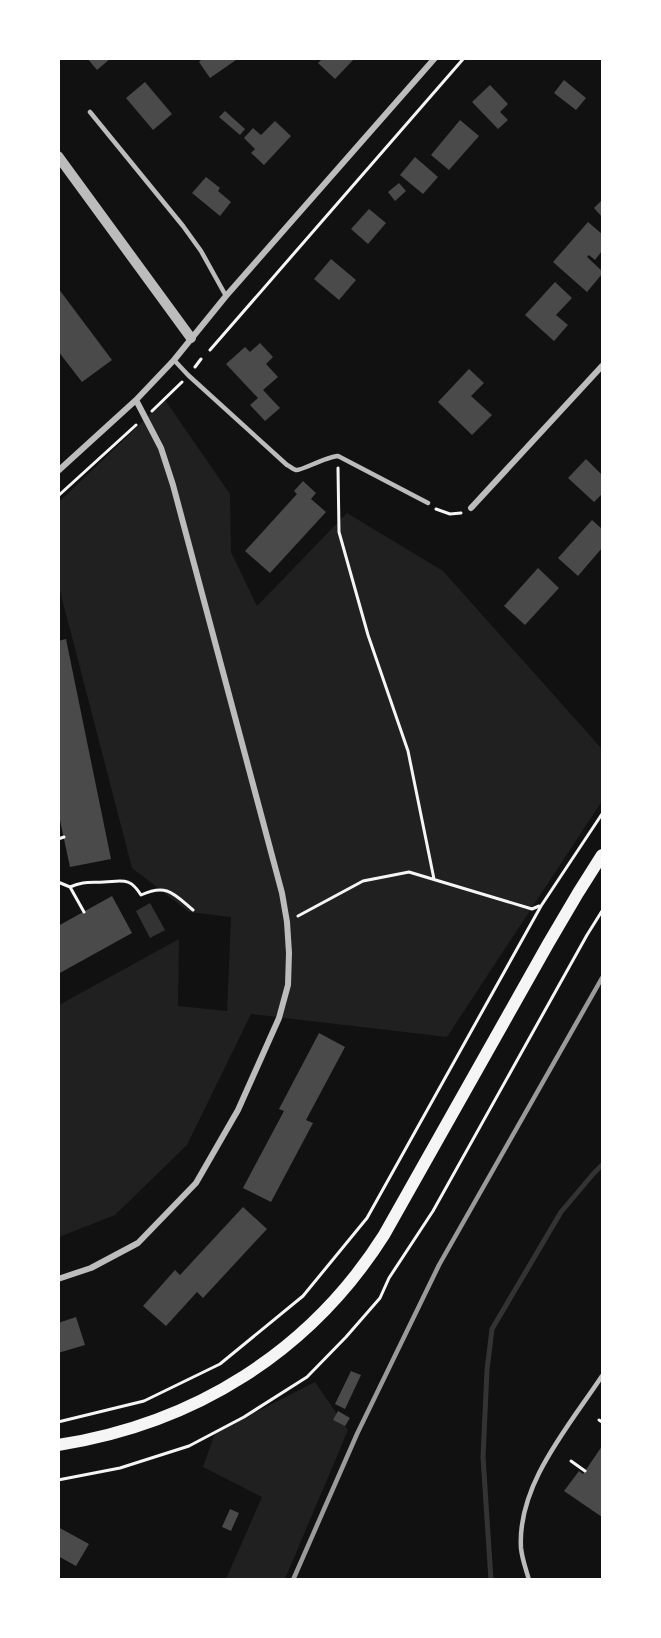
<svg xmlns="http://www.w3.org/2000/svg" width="661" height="1638" font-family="'Source Sans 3',sans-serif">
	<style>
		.green { fill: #202020 }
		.water { fill: #333 }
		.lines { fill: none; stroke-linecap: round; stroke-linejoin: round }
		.stream { stroke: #333; stroke-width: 5 }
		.building { fill: #4a4a4a }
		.path { stroke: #f5f5f5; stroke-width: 3 }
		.service { stroke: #bcbcbc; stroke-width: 4.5 }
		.minor { stroke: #bcbcbc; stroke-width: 6 }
		.tertiary { stroke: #bcbcbc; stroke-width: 10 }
		.secondary { stroke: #f5f5f5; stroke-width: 12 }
		.rail { stroke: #9a9a9a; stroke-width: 4.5 }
	</style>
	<rect width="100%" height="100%" fill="#111"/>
	<!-- green -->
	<path class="green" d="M165,400L230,494L231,552L257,606L347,513L443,571L602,749V801L447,1037L251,1014L187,1145L115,1215L59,1237V1005L179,939L178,1006L227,1011L231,917L189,912L132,868L59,587V502Z
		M315,1382L348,1430L285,1579H226L262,1497L203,1467L215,1433Z"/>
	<!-- water -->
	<path class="water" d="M150,903L165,930L150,938L136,911Z"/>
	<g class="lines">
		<!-- stream -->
		<path class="stream" d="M491,1580L483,1457L487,1370L492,1329L561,1212L594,1173L602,1165"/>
	</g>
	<!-- building -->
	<path class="building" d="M87,58H111L97,70Z
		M203,58H235L236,60L210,78L199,62Z
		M323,58H355L335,79L318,63Z
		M564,80L586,98L576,110L554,93Z
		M145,82L172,114L153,130L126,98Z
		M490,85L508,104L500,112L508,120L498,129L472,102Z
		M225,111L245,129L240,135L219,117Z
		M460,120L479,136L449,170L431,155Z
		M275,121L291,136L264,165L251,153L255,149L244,138L253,128L261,135Z
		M415,157L438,177L423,194L400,175Z
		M206,177L220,188L218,191L231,202L220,216L192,193Z
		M399,183L406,191L395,201L388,192Z
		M602,200V217L594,208Z
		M369,209L386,223L368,244L351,229Z
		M588,222L602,234V251L595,260L589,255L587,257L602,271V274L587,292L553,262Z
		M331,259L356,280L339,300L314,279Z
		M555,282L572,298L556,315L568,325L554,341L525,315Z
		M58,288L112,360L82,382L58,351Z
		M260,343L273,357L266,364L278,377L263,390L280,408L265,421L250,405L258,398L226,364L245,347L250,352Z
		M469,369L484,383L471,396L492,415L472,435L438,402Z
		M586,459L602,475V496L601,495L594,502L568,478Z
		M303,481L316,493L311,499L326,512L270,573L245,551L297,494L294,491Z
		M592,520L602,529V548L578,576L558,558Z
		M538,568L559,588L525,625L504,606Z
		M66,639L111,859L70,867L58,811V641Z
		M112,896L132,933L58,974V926Z
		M319,1033L345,1047L306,1120L313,1123L271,1202L243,1188L284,1111L279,1109Z
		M243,1207L267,1229L203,1298L197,1292L166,1326L143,1306L175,1270L180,1275Z
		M76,1317L85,1345L58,1353V1323Z
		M351,1371L361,1375L345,1409L335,1404Z
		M338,1411L350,1418L345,1426L333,1420Z
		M602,1446V1517L564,1491L579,1471L583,1474Z
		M230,1509L239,1513L231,1531L222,1527Z
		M58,1527L89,1544L76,1566L58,1556Z"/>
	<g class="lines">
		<!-- path -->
		<path class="path" d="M210,350L464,58
			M195,367L201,359
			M152,411L182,382
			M338,468L339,532L368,635L408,751L434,879
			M58,496L136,425
			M436,509L450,514L461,513
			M58,839L64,837
			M58,882L70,887L84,912
			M70,887C84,881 90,883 104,882C123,881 130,877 141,895C167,883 174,894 193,910
			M298,916L363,881L409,872L532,909L539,906
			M599,1420L602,1422
			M58,1422L144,1401L220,1364L303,1296L367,1218L541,906L602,814
			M571,1461L585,1471
			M58,1480L120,1468L189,1446L244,1417L307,1377L346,1337L380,1298L389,1278L433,1211L587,935L602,911"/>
		<!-- service -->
		<path class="service" d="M90,112L183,226L201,251L226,296
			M174,360L188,375L287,465C290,466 292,469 296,470C301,471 325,457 338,456L428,503
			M529,1580C526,1569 522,1559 521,1548C517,1485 569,1426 602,1376"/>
		<!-- minor -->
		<path class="minor" d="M58,471L136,400L174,360L226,296L435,58
			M471,508L602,366
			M58,1279L91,1268L138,1243L196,1183L238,1110L279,1018L288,985L289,953L287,922L282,893L173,485L161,448L136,400"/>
		<!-- tertiary -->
		<path class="tertiary" d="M58,156L191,338"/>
		<!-- secondary -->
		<path class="secondary" d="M58,1445C194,1424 310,1352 384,1235L548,944L578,893L602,855"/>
		<!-- rail -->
		<path class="rail" d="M293,1580L357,1434L439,1265L602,978"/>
	</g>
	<!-- border -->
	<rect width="661" height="1638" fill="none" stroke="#ffffff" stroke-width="120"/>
</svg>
